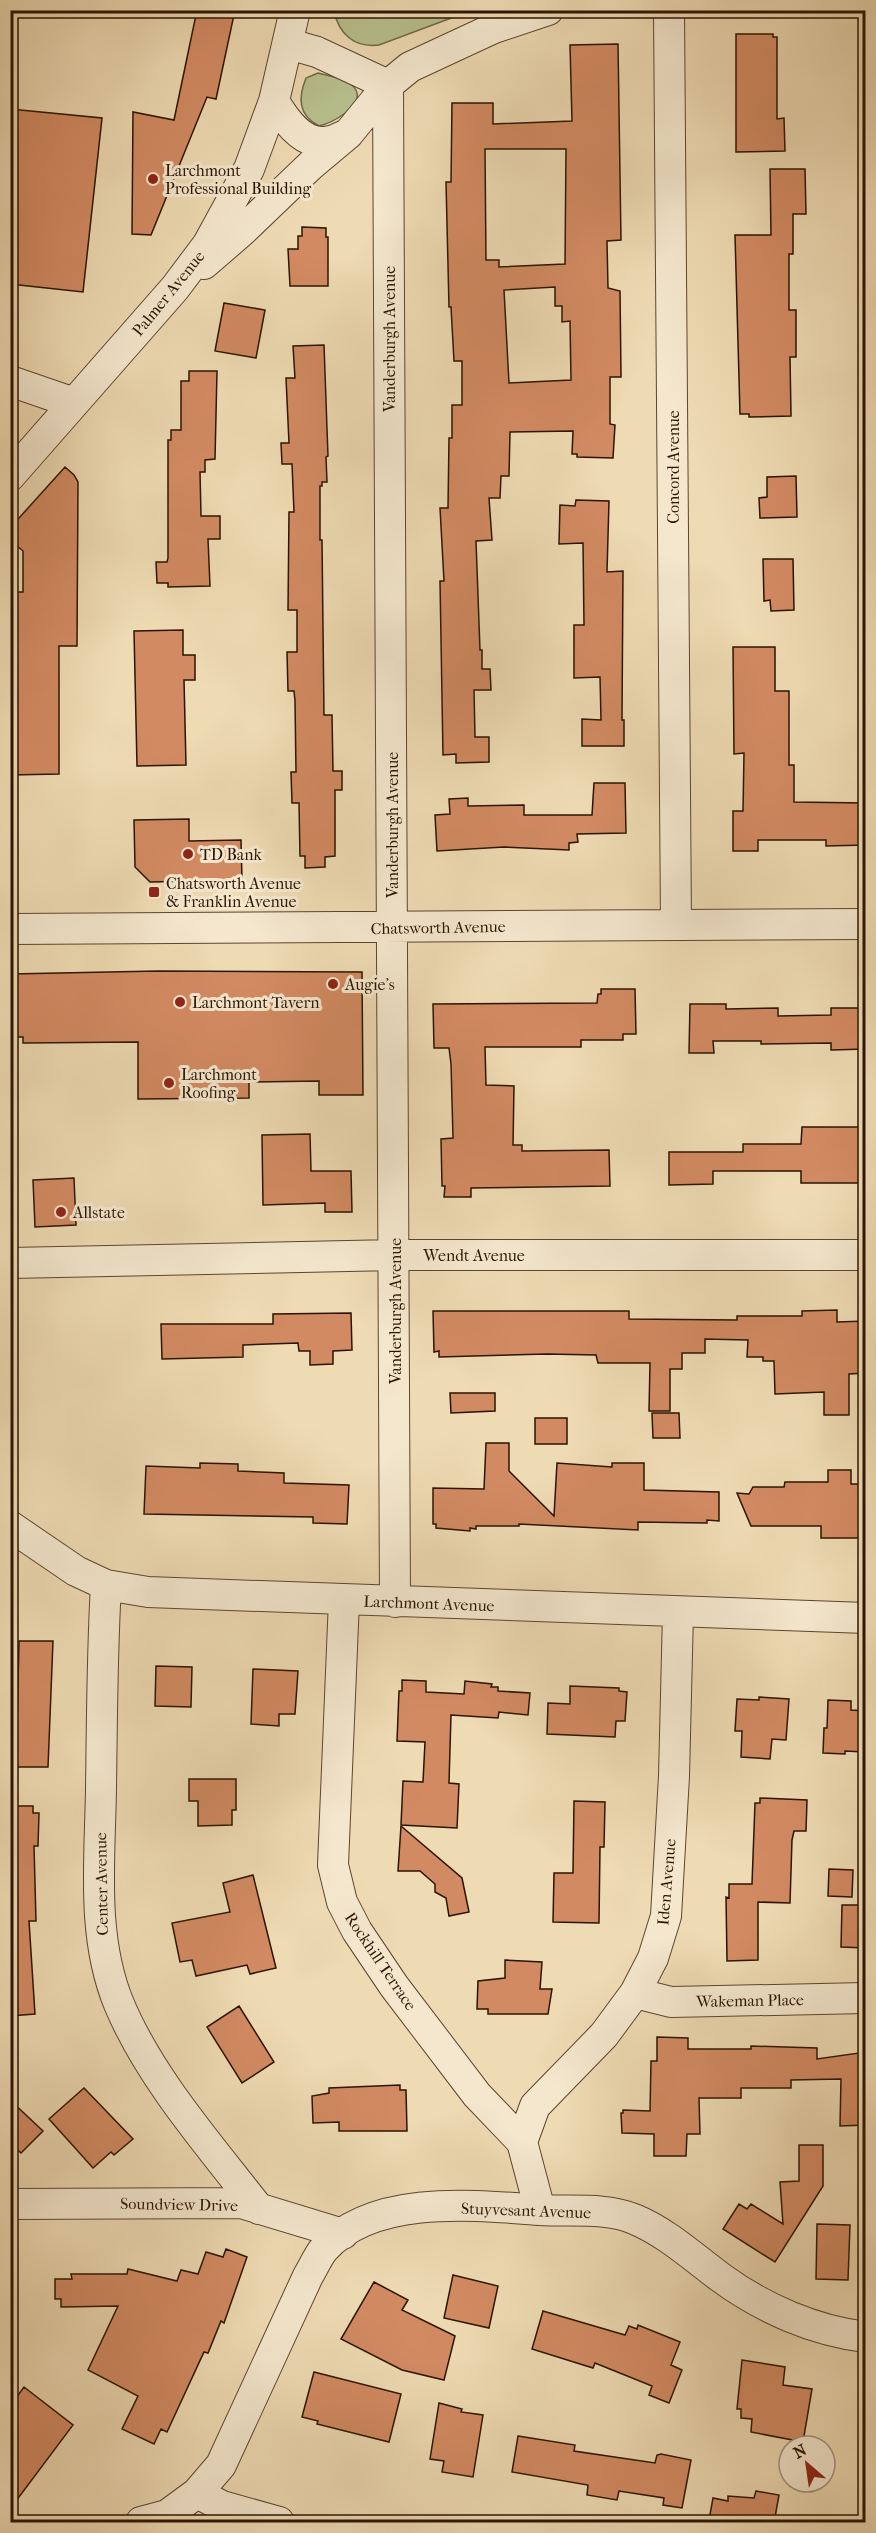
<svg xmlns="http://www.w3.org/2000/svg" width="876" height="2533" font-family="'IM FELL French Canon',serif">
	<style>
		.green { fill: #b7c08e; stroke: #716a48; stroke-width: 1.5 }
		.building { fill: #d28a62; stroke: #2b1402; stroke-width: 1.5; fill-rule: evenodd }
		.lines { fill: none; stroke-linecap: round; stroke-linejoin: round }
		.minor-casing { stroke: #5c462e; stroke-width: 32 }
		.minor { stroke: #f4e7ce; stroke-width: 30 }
		.poi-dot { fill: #8f2418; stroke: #f4e7ce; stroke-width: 2 }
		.labels { text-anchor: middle; stroke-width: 6; stroke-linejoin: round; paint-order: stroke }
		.poi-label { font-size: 16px; fill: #2b1402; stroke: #f4e7ce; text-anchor: start }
		.street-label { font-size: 16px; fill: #2b1402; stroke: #f4e7ce }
	</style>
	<rect width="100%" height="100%" fill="#eedab3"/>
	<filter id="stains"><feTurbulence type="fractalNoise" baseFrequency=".00333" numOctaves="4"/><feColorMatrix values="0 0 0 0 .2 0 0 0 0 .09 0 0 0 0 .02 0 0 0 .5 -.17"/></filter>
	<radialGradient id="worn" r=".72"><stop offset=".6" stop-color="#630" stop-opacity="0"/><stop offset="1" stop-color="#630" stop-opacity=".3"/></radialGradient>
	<!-- green -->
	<path class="green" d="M334,11V10L470,11L379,45C354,48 339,34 334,11Z
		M318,73C329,76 350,79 356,90C364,107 331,123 319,126C298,115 298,98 306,78Z"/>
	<!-- building -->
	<path class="building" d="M197,10H235L216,99L207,97L151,235L132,234L133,112L174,120Z
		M736,34H773V37H777V119L784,118L785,151L736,152Z
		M618,44L621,240L607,241L608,288L620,291L621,377H610V424L615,425L613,458L577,457V454H572L573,431L510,432L509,476H501L500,498H489L492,540L476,541L480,650H482V669H490L491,690H474L475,737H489V762L456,763V754L443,755L440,581H444L440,508H448L449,438H452V405H462V361H454L451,307H449L446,182H451L452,103H493V124L572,121L570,45ZM485,149H566L565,264L499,267V260H486ZM555,287V306H562V322L570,321L571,380L509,383L504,290Z
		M10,109L102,118L83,292L10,284Z
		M770,169H805L806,214H793V254H789V310H796V357H790L791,416L749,417V414H740L735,235H771Z
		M302,227L326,228V237H328V286H290L288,249H298V236H302Z
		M224,303L265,310L256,358L215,351Z
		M324,345L328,456L326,457L327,482H322V486H320V540H322L324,715H332L333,771H342V790H335V856L325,857V867L305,868V856H300L299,803H292L291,772H296L295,701L294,691H288L287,652H297V610H288L289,512H294L292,464H282L281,443H289L286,378H295L293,346Z
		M189,371H217L215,459L205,460V472H200L201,516H220V539H208L210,586L168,587V583H157L156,562H167L168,558V440H171V430H181V381H189Z
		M65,467L74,475L78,482L77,646H59V774L10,775V592H23V551L10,540V528Z
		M796,476L797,517L760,518L759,498L767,497V477Z
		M576,500L609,501L607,572L623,571L622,720H624V746H582V719L601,720L600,677L574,678V625H584L583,543L559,544L560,505L575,506Z
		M763,559H793L794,610L771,611L770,600L764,601Z
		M183,630V655H195V680H184L186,765L137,766L134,631Z
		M733,647H775V691H789V765H794V802L866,803V845L826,846V840H758V851H733V811H743L744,753L734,754Z
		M594,783H625L626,833L577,834L578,842L569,843V850L504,847L437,851L435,815L450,814L449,799L468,798V806L524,805V815H592Z
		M189,819V841L241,840L242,880L150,882L135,867L134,820Z
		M158,971L362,972L363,1095H319V1081L249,1082V1098L138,1099V1042L23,1043V1037H10V974Z
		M601,989H635L636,1034H623V1040H581V1047H485L486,1085L514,1086L513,1145H522V1151L609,1150L610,1186L471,1188V1197H444L445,1186H442L441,1139L453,1138L451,1064L449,1048H434L433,1004L597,1003L598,994H601Z
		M690,1004H726V1009L778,1008V1016L831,1015V1008H866V1049L831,1050V1043L761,1044V1041H713L714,1053H689Z
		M802,1127H860V1139L865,1140L866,1183H801V1171H713V1184L669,1185V1152H743V1144H801Z
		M310,1134L311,1171H351L352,1212H325V1203L263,1205L262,1135Z
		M74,1178L76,1225L35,1227L33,1180Z
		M837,1310V1322L866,1321V1373L849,1374V1415H824V1392L775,1394L774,1361H763V1357H747L748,1340L705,1339V1353H682V1369H670V1411H649L650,1363H598L596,1355L547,1354L439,1357V1351L434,1352L433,1311H629V1319L737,1320V1316H802V1311Z
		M351,1313L352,1350L333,1351V1364L310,1365V1351H299L298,1343L243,1345V1357L162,1359L161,1324H273V1314Z
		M450,1393H495V1411L451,1413Z
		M652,1413H679L680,1438H653Z
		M535,1418H567V1444H535Z
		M486,1443H509V1471L554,1516L557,1463L612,1467V1463H644V1490L719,1492V1521L707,1520V1523L638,1522V1530L519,1524V1526H476V1529L470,1528V1531L436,1528V1524H433V1488L484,1489Z
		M200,1463L238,1464V1471L284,1473V1483L349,1485L347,1524L313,1523V1517L144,1514L146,1466L200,1468Z
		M828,1470H851V1484H864V1529L861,1530V1538H821V1526H751L737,1493L749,1494L753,1487H784L785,1482H828Z
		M19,1641H53L48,1767H10V1729H17Z
		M156,1666L192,1667L191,1707L155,1706Z
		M253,1669L298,1671L295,1714H279V1726L251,1724Z
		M402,1680L426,1681V1692L464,1694L465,1681L492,1684L491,1687H498V1691L530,1693L528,1715L499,1712L498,1718L451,1715L449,1783L459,1784L457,1828L401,1825L403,1781L423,1782L425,1742L397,1741L399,1691H402Z
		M570,1686L619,1688V1691L627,1692L625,1721H616L615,1737L547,1734L548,1703L570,1704Z
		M759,1697L789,1699L786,1740L772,1739L770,1759L741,1757L742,1731H735L737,1699L759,1700Z
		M828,1700L851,1701V1710L866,1711L864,1752L845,1751V1754L823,1753L824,1728H827Z
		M189,1779H236V1810H232V1825L198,1826V1801H189Z
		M760,1798L807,1800L806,1831H794L792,1840L790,1903L758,1902V1960L727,1961L726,1897L729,1898V1884H752L755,1803H760Z
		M574,1801L605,1802L604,1847H600L599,1923L553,1922L554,1873H573Z
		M10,1806H33V1813H39L38,1846H34L36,1921H29L35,2014L10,2016Z
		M401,1826L462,1878L469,1912L449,1916L446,1898L435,1892V1884L420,1871H398Z
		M829,1869L853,1870L852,1897L828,1896Z
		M253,1875L276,1968L250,1974L247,1965L196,1976L192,1960L180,1962L172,1923L230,1912L223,1883Z
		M842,1905H866V1948L841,1947Z
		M505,1960L542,1962L540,1989H552L548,2014H488V2009H477L478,1981L505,1978Z
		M239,2006L274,2062L242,2083L207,2027Z
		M657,2037L688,2038V2049H751V2046L817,2048V2059L866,2052V2125L840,2126L841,2079L791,2080V2088H741V2098H699L700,2134H687L686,2156H654V2134L622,2133L621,2113H623V2110L650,2111L651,2061H657Z
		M400,2085V2090H406L407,2131H339V2122L313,2123L312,2096L329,2093V2088Z
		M84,2088L133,2139L114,2155L111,2152L93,2168L49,2119Z
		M10,2100L43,2131L21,2153L10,2143Z
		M799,2145H823V2186L775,2262L723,2229L739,2204L747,2209L751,2204L783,2224L780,2182L799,2181Z
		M817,2224L850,2225L848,2280L816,2279Z
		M226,2249L247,2257L224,2323L221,2321L208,2353L204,2352L167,2432L161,2429L154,2444L122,2429L138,2396L88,2370L118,2306L61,2307V2299H55V2279H72L71,2274H127L128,2269L177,2281L181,2270L198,2274L206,2252L223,2257Z
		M453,2275L498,2286L489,2328L444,2318Z
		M374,2282L408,2300L402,2310L455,2336L444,2380L402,2370L341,2339Z
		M543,2311L625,2335L629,2326L637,2329L638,2325L680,2342L671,2365L682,2370L669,2403L649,2395L652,2386L595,2363L593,2368L532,2349Z
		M742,2360L785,2367L783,2385L812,2389L803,2442L751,2432L752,2419L741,2418V2409H737Z
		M314,2372L401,2394L389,2442L317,2424L318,2421L302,2417Z
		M24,2387L73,2425L10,2509V2406Z
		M439,2403L462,2409L461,2412L483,2415L473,2477L442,2472L444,2461L430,2459Z
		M518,2436L575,2445L574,2451L655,2463L657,2455L661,2454L691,2460L682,2508L663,2505L664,2498L619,2491L617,2500L587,2495L588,2485L512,2472Z
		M756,2491L779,2495L774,2523H725L709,2520L713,2498L728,2501V2496L754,2498Z"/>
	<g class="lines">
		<defs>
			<path id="minor" d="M669,10L676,924
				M289,44L317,52L388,85
				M388,85L395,1602
				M274,101C285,120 305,148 330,141C336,140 342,136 348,134
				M204,264L241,232L311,165L348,134L388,85L410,67L494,28L548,10
				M10,381L74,403
				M10,476L175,288L208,244L249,169L274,101L295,10
				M10,929L866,924
				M10,1263L395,1255H866
				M10,1526L76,1571L106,1585L148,1592L866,1618
				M106,1585C102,1653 102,1721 101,1789C100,1860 91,1936 119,2004C150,2078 210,2146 259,2209
				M344,1600L333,1865L342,1902L357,1931L394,1986L477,2095L522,2142
				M635,1993L671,2002L866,1998
				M10,2204L241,2203L343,2234
				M540,2210L522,2142L535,2106L604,2035L635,1993L653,1958L666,1916L674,1776L678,1613
				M197,2493L222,2506L279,2522
				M141,2522L167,2515L197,2493L221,2465L308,2276C313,2268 318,2256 324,2249C373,2194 474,2205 540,2210C570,2212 606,2207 634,2219C666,2232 693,2257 720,2277C762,2308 814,2331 866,2337"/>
		</defs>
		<!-- minor casing -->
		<use href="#minor" class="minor-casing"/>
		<!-- minor -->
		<use href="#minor" class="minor"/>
	</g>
	<!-- markers -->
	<g class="poi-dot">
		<circle cx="153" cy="179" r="6"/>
		<circle cx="188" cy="854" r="6"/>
		<rect x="148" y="886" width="12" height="12" rx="3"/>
		<circle cx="333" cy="984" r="6"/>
		<circle cx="180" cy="1002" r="6"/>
		<circle cx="169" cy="1083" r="6"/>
		<circle cx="61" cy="1212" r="6"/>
	</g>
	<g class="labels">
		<!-- poi labels -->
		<g class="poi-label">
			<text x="165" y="176">Larchmont<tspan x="165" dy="18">Professional Building</tspan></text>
			<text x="200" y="860">TD Bank</text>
			<text x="166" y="889">Chatsworth Avenue<tspan x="166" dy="18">&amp; Franklin Avenue</tspan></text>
			<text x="345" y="990">Augie's</text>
			<text x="192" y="1008">Larchmont Tavern</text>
			<text x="181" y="1080">Larchmont<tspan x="181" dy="18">Roofing</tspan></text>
			<text x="73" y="1218">Allstate</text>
		</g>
		<!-- street labels -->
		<g class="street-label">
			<text transform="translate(168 293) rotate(-51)" y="6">Palmer Avenue</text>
			<text transform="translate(389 339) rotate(-90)" y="6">Vanderburgh Avenue</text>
			<text transform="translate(673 467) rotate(-90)" y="6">Concord Avenue</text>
			<text transform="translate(392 825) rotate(-90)" y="6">Vanderburgh Avenue</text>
			<text transform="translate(438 927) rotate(-1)" y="6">Chatsworth Avenue</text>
			<text x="474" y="1261">Wendt Avenue</text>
			<text transform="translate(395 1311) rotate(-90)" y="6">Vanderburgh Avenue</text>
			<text transform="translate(429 1603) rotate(2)" y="6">Larchmont Avenue</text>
			<text transform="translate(666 1882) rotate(-85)" y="6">Iden Avenue</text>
			<text transform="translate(101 1884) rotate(-91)" y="6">Center Avenue</text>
			<text transform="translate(381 1961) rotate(56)" y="6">Rockhill Terrace</text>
			<text transform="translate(750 2000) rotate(-1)" y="6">Wakeman Place</text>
			<text transform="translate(179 2204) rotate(1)" y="6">Soundview Drive</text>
			<text transform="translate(526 2210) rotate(2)" y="6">Stuyvesant Avenue</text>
		</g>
	</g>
	<!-- margin -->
	<rect width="876" height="2533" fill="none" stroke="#eedab3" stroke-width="36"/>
	<rect x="12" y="12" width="852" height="2509" fill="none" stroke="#2b1402" stroke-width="3"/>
	<rect x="18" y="18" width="840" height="2497" fill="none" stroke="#2b1402" stroke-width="1.5"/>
	<!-- north arrow -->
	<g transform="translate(807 2464) rotate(331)"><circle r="28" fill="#f4e7ce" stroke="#a4937c" stroke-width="1.5"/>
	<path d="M0-4.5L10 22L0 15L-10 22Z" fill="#8f2418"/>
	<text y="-9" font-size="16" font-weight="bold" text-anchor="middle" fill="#2b1402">N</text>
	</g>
	<rect width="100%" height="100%" filter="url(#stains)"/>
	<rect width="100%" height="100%" fill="url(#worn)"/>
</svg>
